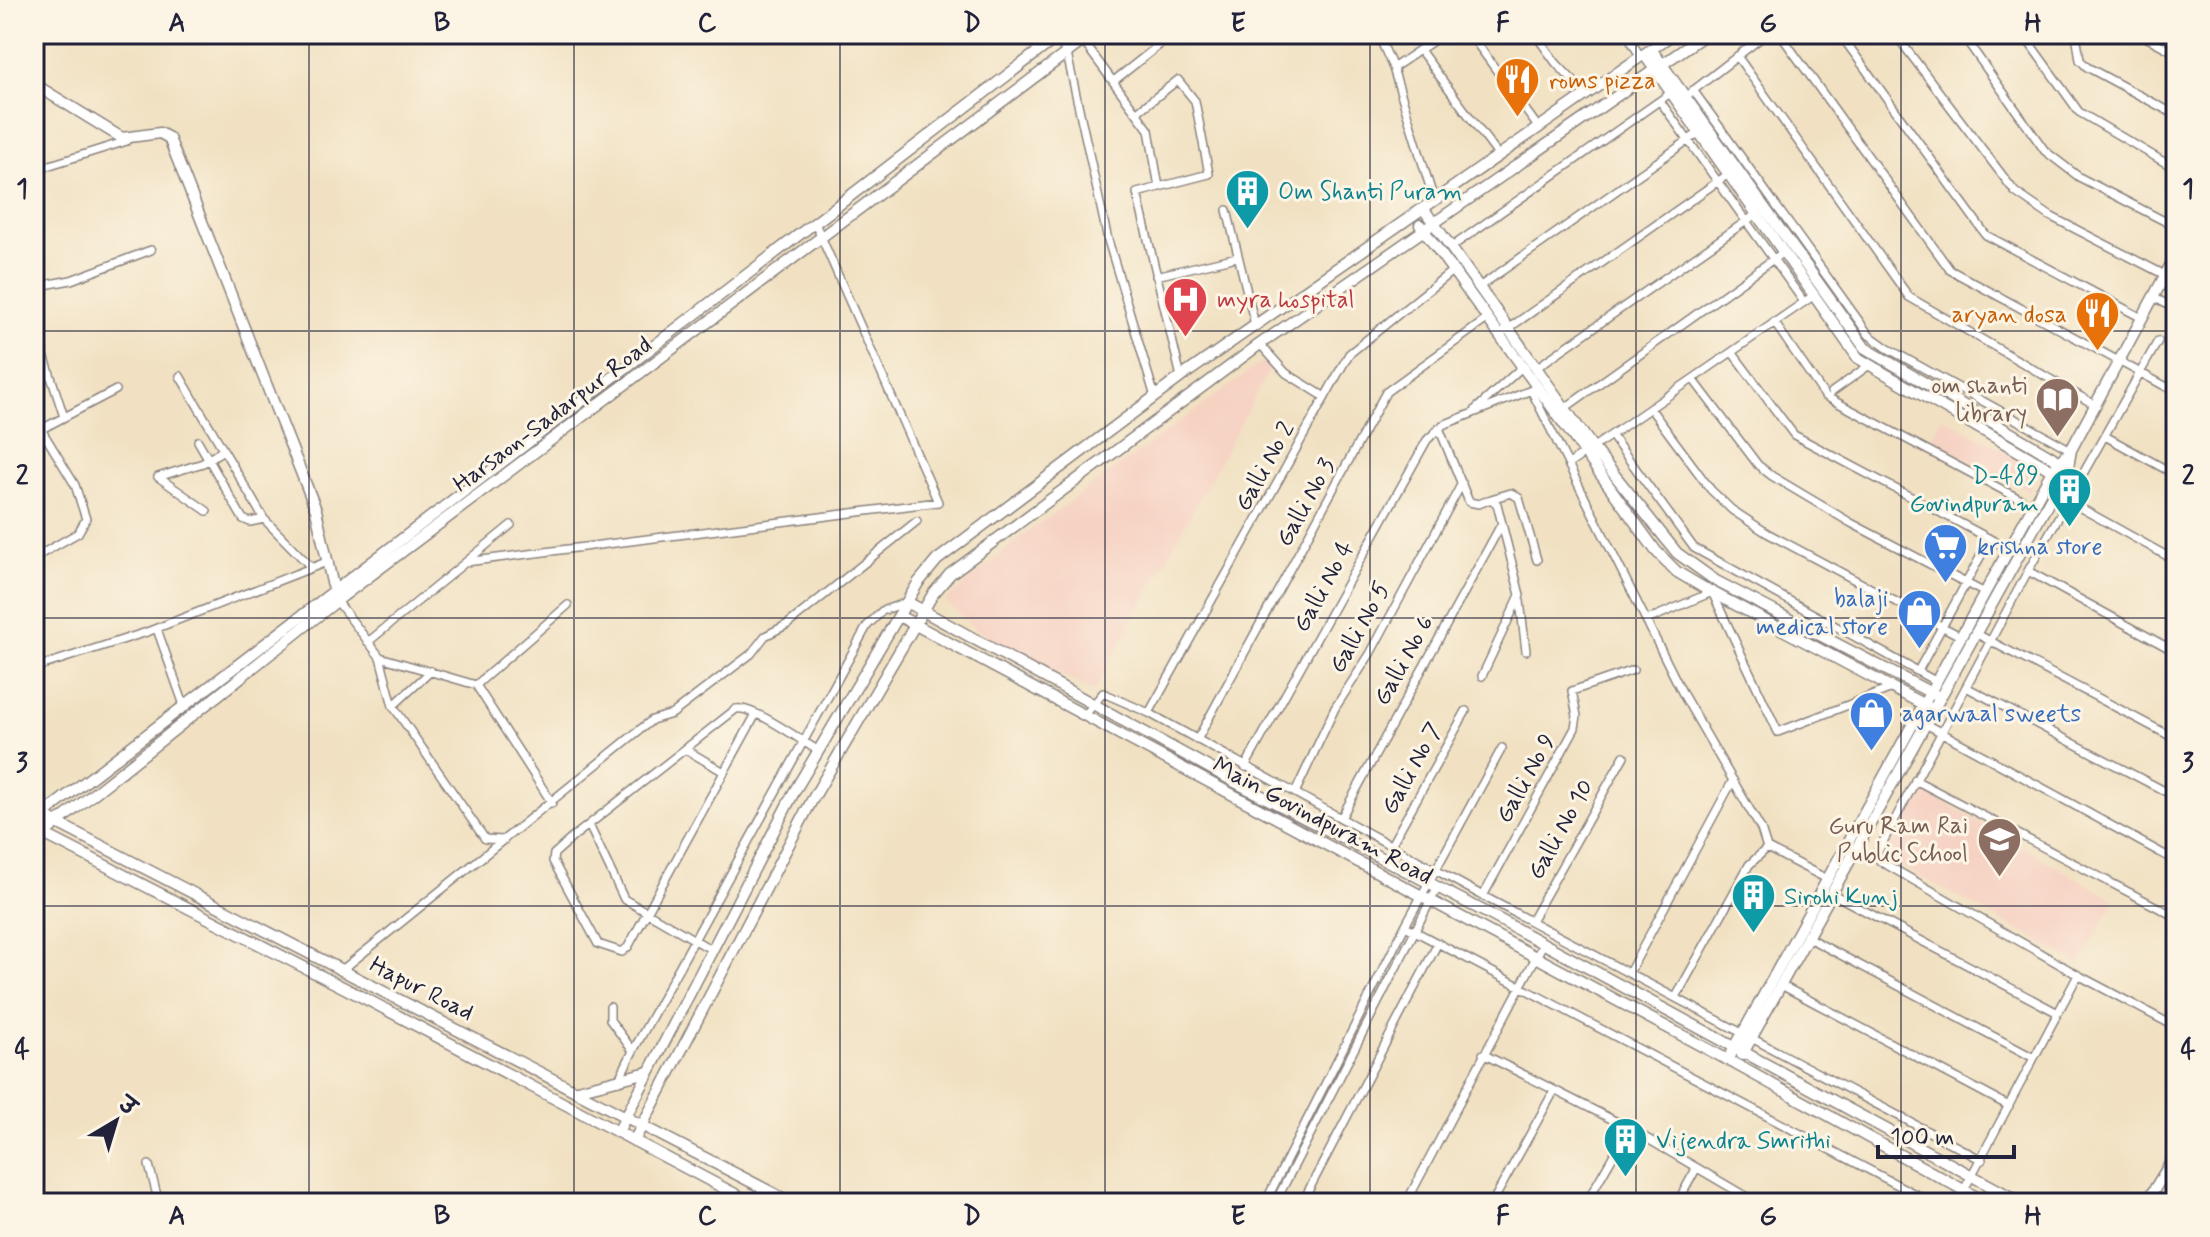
<svg xmlns="http://www.w3.org/2000/svg" width="2210" height="1237" font-family="Mynerve,'Playpen Sans Deva',sans-serif">
	<style>
		.built { fill: #f6d2c3 }
		.lines { fill: none; stroke-linecap: round; stroke-linejoin: round }
		.street-casing { stroke: #8a827e; stroke-width: 10 }
		.secondary-casing { stroke: #8a827e; stroke-width: 13 }
		.street { stroke: #fff; stroke-width: 7 }
		.secondary { stroke: #fff; stroke-width: 10 }
		.grid { fill: none; stroke: #22223b; stroke-width: 2; stroke-opacity: 0.55 }
		.labels { text-anchor: middle; stroke-width: 6; stroke-linejoin: round; paint-order: stroke }
		.food-label { font-size: 24px; fill: #c56008; stroke: #fcf5e5; text-anchor: start }
		.culture-label { font-size: 24px; fill: #0d838f; stroke: #fcf5e5; text-anchor: start }
		.health-label { font-size: 24px; fill: #be3a42; stroke: #fcf5e5; text-anchor: start }
		.education-label { font-size: 24px; fill: #785e54; stroke: #fcf5e5; text-anchor: end }
		.street-label { font-size: 24px; fill: #22223b; stroke: #fcf5e5 }
		.shop-label { font-size: 24px; fill: #366cbe; stroke: #fcf5e5; text-anchor: start }
		.neatline { fill: none; stroke: #22223b; stroke-width: 3 }
		.grid-label { font-size: 26px; text-anchor: middle; font-weight: bold; fill: #22223b }
	</style>
	<rect width="100%" height="100%" fill="#fcf5e5"/>
	<filter id="ink" filterUnits="userSpaceOnUse"><feTurbulence type="fractalNoise" baseFrequency=".0125" numOctaves="2"/><feDisplacementMap in="SourceGraphic" scale="16" xChannelSelector="R" yChannelSelector="G"/><feConvolveMatrix kernelMatrix="1 2 1 2 8 2 1 2 1" color-interpolation-filters="sRGB"/></filter>
	<filter id="wash" filterUnits="userSpaceOnUse"><feTurbulence type="fractalNoise" baseFrequency=".006" numOctaves="4" result="noise"/><feDisplacementMap in="SourceGraphic" scale="32" xChannelSelector="R" yChannelSelector="G"/><feGaussianBlur stdDeviation="1.8" result="paint"/><feColorMatrix in="noise" values="0 0 0 0 0 0 0 0 0 0 0 0 0 0 0 0 0 1.4 0 .05"/><feComposite in="paint" operator="in"/></filter>
	<g filter="url(#wash)">
		<rect width="100%" height="100%" fill="#f1e1c2"/>
		<!-- built -->
		<path class="built" d="M1264,361L1270,369L1094,692L976,630L945,601L1022,536Z
			M1942,417L2038,469L2029,492L2016,483L2013,487L1932,438Z
			M1918,787L2115,900L2080,964L1881,855Z"/>
	</g>
	<g filter="url(#ink)">
		<g class="lines">
			<defs>
				<path id="street" d="M1378,34L1393,68L1434,200
					M1470,34L1538,127
					M1535,34L1556,63L1586,94
					M1627,34L1640,56
					M1780,34L1950,270L2176,392
					M1840,34L1986,235L2142,318
					M1895,34L2015,192L2050,216L2165,275
					M1962,34L2045,151L2079,177L2176,227
					M2023,34L2079,112L2176,169
					M2076,34L2080,60L2087,67L2176,115
					M2140,34L2176,53
					M1083,41L1149,130L1159,187L1137,193L1181,377
					M1420,50L1498,155
					M1067,54L1108,240L1155,397
					M1737,56L1909,297L2095,405
					M1393,68L1443,34
					M1115,80L1173,34
					M1693,90L1869,335L1887,348L2071,450
					M1690,93L1766,34
					M1660,101L1804,302
					M1137,112L1178,80L1195,101L1209,174L1159,187
					M34,170L127,141
					M1227,210L1255,325
					M1450,248L1672,92
					M1156,276L1237,257
					M2162,281L2176,289
					M34,287L71,280L151,250
					M35,287L43,352L64,417
					M1479,287L1697,134
					M2153,297L2176,309
					M1774,322L1825,396L2033,506
					M1499,335L1727,175
					M1260,344L1286,373L1325,397
					M1732,352L1794,435L2009,549
					M1536,368L1755,215
					M180,376L264,519
					M1693,379L1758,465L1772,476L1851,523L1985,593
					M1531,390L1684,696L1761,829L1767,848L1827,879
					M1832,392L1868,366
					M1565,408L1782,253
					M1650,408L1711,490L1732,510L1767,533L1960,636
					M1476,409L1522,367
					M1439,428L1469,502L1479,504L1491,499L1497,504L1520,595L1482,676
					M34,433L116,390
					M1611,435L1694,548L1935,681
					M2105,436L2176,475
					M198,441L243,519L250,522L264,519L310,566
					M1569,464L1813,296
					M158,477L203,463L223,450
					M158,477L207,511
					M1491,499L1511,493L1519,498L1537,560
					M2068,501L2176,561
					M34,558L78,533L86,519L75,485L41,429
					M466,562L938,502L815,223
					M2028,571L2176,652
					M337,601L380,657L393,706L485,839L504,840
					M1520,601L1526,651
					M1647,620L1712,592L1778,732L1892,688
					M157,629L185,708
					M1975,633L2176,739
					M368,642L511,525
					M380,657L476,685L568,605
					M34,668L147,632L329,561
					M1918,671L1990,539
					M476,685L552,803
					M1966,687L2176,797
					M393,706L431,671
					M1149,713L1349,354L1452,271
					M756,714L628,947L622,952L598,944L553,861L554,854L573,837L736,709C753,705 801,741 819,751
					M1085,715L1103,693L1149,713L1483,896L1982,1160
					M1922,722L2176,861
					M1197,740L1386,392L1487,319
					M685,749L724,772
					M1245,767L1427,440L1443,425L1534,389
					M1915,780L2176,917
					M1295,793L1335,708L1370,654L1462,483
					M1341,818L1502,523
					M589,825L624,899L712,950
					M1391,845L1466,711
					M1831,893L2058,1013
					M1483,896L1575,728L1577,716L1572,691L1633,670
					M1531,921L1624,756
					M1405,926L1932,1203
					M1807,937L2034,1058
					M342,970L652,720L672,714L751,654L765,636L788,624L917,521
					M1629,973L1733,780
					M2078,975L2176,1027
					M1781,985L2009,1106
					M1676,997L1749,865L1767,848
					M610,1007V1020L633,1051L618,1081
					M633,1051L867,626L882,611L907,602
					M1483,1054L1629,1128L1757,1203
					M149,1165L159,1203
					M1265,1203L1405,926L1502,748
					M1275,1203L1437,888
					M1302,1203L1438,943
					M1406,1203L1543,944
					M1492,1203L1554,1091
					M1586,1203L1629,1128
					M1677,1203L1696,1169
					M1957,1203L2078,975L1880,861L1877,853L2028,571L2158,341"/>
				<path id="secondary" d="M1651,49L1865,348L2064,464
					M1644,54L1858,358L2058,474
					M34,84L122,138L160,133L169,138L316,510L335,596
					M1423,208L1593,448L1677,553L1716,581L1939,697
					M1420,225L1656,551L1677,572L1704,588L1932,709
					M907,602L1237,783L1489,914L2022,1203
					M899,616L1728,1060L1987,1203
					M34,811L792,1203
					M34,821L809,227L815,223L1061,34L1067,54
					M34,829L368,1000L752,1203
					M43,834L343,596L1092,34
					M1742,1055L2068,467L2071,450
					M1728,1060L2052,471L2071,450L2176,255
					M577,1090L648,1072
					M618,1132L794,792L918,583L937,560L1181,377L1673,34
					M634,1141L811,802L933,594L950,574L1260,344L1706,34
					M2146,1203L2176,1154
					M2170,1203L2176,1193"/>
			</defs>
			<!-- street casing -->
			<use href="#street" class="street-casing"/>
			<!-- secondary casing -->
			<use href="#secondary" class="secondary-casing"/>
			<!-- street -->
			<use href="#street" class="street"/>
			<!-- secondary -->
			<use href="#secondary" class="secondary"/>
		</g>
	</g>
	<!-- grid -->
	<path class="grid" d="M309,34V1203M574,34V1203M840,34V1203M1105,34V1203M1370,34V1203M1636,34V1203M1901,34V1203M34,331H2176M34,618H2176M34,906H2176"/>
	<!-- icons -->
	<defs>
		<symbol id="restaurant-pin" viewBox="-11 -11 22 30"><path d="M0 17L-7.5 6A9.5 9.5 0 1 1 7.5 6Z" fill="#e8710a" stroke="#fcf5e5"/><path d="M-5-6h1v4h1v-4h1v4h1v-4h1v5L-1.5 .5V6h-2V.5L-5-1ZM5-6V6H3V1.5H1.5Q1.5-4 5-6Z" fill="#fff"/></symbol>
		<symbol id="building-pin" viewBox="-11 -11 22 30"><path d="M0 17L-7.5 6A9.5 9.5 0 1 1 7.5 6Z" fill="#0f9aa8" stroke="#fcf5e5"/><path d="M-4-6H4V6H1V3H-1V6H-4ZM-2.5-4.3h1.7v1.8h-1.7ZM.8-4.3h1.7v1.8H.8ZM-2.5-1h1.7V.8h-1.7ZM.8-1h1.7V.8H.8Z" fill="#fff"/></symbol>
		<symbol id="hospital-pin" viewBox="-11 -11 22 30"><path d="M0 17L-7.5 6A9.5 9.5 0 1 1 7.5 6Z" fill="#e0444e" stroke="#fcf5e5"/><path d="M-5-5h3v3.5h4V-5h3V5h-3V1.5h-4V5h-3Z" fill="#fff"/></symbol>
		<symbol id="library-pin" viewBox="-11 -11 22 30"><path d="M0 17L-7.5 6A9.5 9.5 0 1 1 7.5 6Z" fill="#8d6e63" stroke="#fcf5e5"/><path d="M-6-4Q-3-5.5-.7-3.5V5Q-3 3-6 4ZM6-4Q3-5.5 .7-3.5V5Q3 3 6 4Z" fill="#fff"/></symbol>
		<symbol id="supermarket-pin" viewBox="-11 -11 22 30"><path d="M0 17L-7.5 6A9.5 9.5 0 1 1 7.5 6Z" fill="#3f7fe0" stroke="#fcf5e5"/><path d="M-6-5.5h2.5l.6 2H6L4.5 2H-2.5L-4.4-4H-6ZM-1.5 3.2a1.3 1.3 0 1 0 .1 0ZM3 3.2a1.3 1.3 0 1 0 .1 0Z" fill="#fff"/></symbol>
		<symbol id="shop-pin" viewBox="-11 -11 22 30"><path d="M0 17L-7.5 6A9.5 9.5 0 1 1 7.5 6Z" fill="#3f7fe0" stroke="#fcf5e5"/><path d="M-5-2.5h2.3a2.7 3.5 0 0 1 5.4 0H5L5.5 6h-11ZM-1.5-2.5h3a1.5 2.3 0 0 0-3 0Z" fill="#fff"/></symbol>
		<symbol id="school-pin" viewBox="-11 -11 22 30"><path d="M0 17L-7.5 6A9.5 9.5 0 1 1 7.5 6Z" fill="#8d6e63" stroke="#fcf5e5"/><path d="M0-5L7-2L0 1L-7-2ZM-4 1L0 2.5L4 1V4Q0 6-4 4Z" fill="#fff"/></symbol>
	</defs>
	<g fill-rule="evenodd">
		<use href="#restaurant-pin" x="1492" y="54" width="51" height="69"/>
		<use href="#building-pin" x="1222" y="166" width="51" height="69"/>
		<use href="#hospital-pin" x="1160" y="274" width="51" height="69"/>
		<use href="#restaurant-pin" x="2072" y="288" width="51" height="69"/>
		<use href="#library-pin" x="2032" y="374" width="51" height="69"/>
		<use href="#building-pin" x="2044" y="464" width="51" height="69"/>
		<use href="#supermarket-pin" x="1920" y="520" width="51" height="69"/>
		<use href="#shop-pin" x="1894" y="586" width="51" height="69"/>
		<use href="#shop-pin" x="1846" y="688" width="51" height="69"/>
		<use href="#school-pin" x="1974" y="814" width="51" height="69"/>
		<use href="#building-pin" x="1728" y="870" width="51" height="69"/>
		<use href="#building-pin" x="1600" y="1114" width="51" height="69"/>
	</g>
	<g class="labels">
		<!-- food labels -->
		<g class="food-label">
			<text x="1549" y="88">roms pizza</text>
			<text x="2067" y="322" text-anchor="end">aryan dosa</text>
		</g>
		<!-- culture labels -->
		<g class="culture-label">
			<text x="1278" y="199">Om Shanti Puram</text>
			<text x="2039" y="483" text-anchor="end">D-489<tspan x="2039" dy="28">Govindpuram</tspan></text>
			<text x="1784" y="904">Sirohi Kunj</text>
			<text x="1656" y="1148">Vijendra Smrithi</text>
		</g>
		<!-- health labels -->
		<g class="health-label">
			<text x="1217" y="307">myra hospital</text>
		</g>
		<!-- education labels -->
		<g class="education-label">
			<text x="2027" y="393">om shanti<tspan x="2027" dy="28">library</tspan></text>
			<text x="1968" y="833">Guru Ram Rai<tspan x="1968" dy="28">Public School</tspan></text>
		</g>
		<!-- street labels -->
		<g class="street-label">
			<text transform="translate(552 414) rotate(-37)" y="8">Harsaon-Sadarpur Road</text>
			<text transform="translate(1264 466) rotate(-61)" y="8">Galli No 2</text>
			<text transform="translate(1305 502) rotate(-61)" y="8">Galli No 3</text>
			<text transform="translate(1323 586) rotate(-61)" y="8">Galli No 4</text>
			<text transform="translate(1359 627) rotate(-61)" y="8">Galli No 5</text>
			<text transform="translate(1403 660) rotate(-61)" y="8">Galli No 6</text>
			<text transform="translate(1411 768) rotate(-61)" y="8">Galli No 7</text>
			<text transform="translate(1525 778) rotate(-61)" y="8">Galli No 9</text>
			<text transform="translate(1323 820) rotate(28)" y="8">Main Govindpuram Road</text>
			<text transform="translate(1560 829) rotate(-61)" y="8">Galli No 10</text>
			<text transform="translate(422 988) rotate(27)" y="8">Hapur Road</text>
		</g>
		<!-- shop labels -->
		<g class="shop-label">
			<text x="1977" y="554">krishna store</text>
			<text x="1888" y="606" text-anchor="end">balaji<tspan x="1888" dy="28">medical store</tspan></text>
			<text x="1902" y="721">agarwaal sweets</text>
		</g>
	</g>
	<!-- margin -->
	<rect width="2210" height="1237" fill="none" stroke="#fcf5e5" stroke-width="88"/>
	<!-- north arrow -->
	<g transform="translate(116 1121) rotate(38)" stroke="#fcf5e5" stroke-width="6" paint-order="stroke">
	<path d="M0-6L14 30L0 20L-14 30Z" fill="#22223b"/>
	<text y="-12" font-size="22" font-weight="bold" text-anchor="middle" fill="#22223b">उ</text>
	</g>
	<!-- scale -->
	<path d="M1878 1145v12h136v-12" fill="none" stroke="#22223b" stroke-width="4"/>
	<text x="1890" y="1145" font-size="24" fill="#22223b" stroke="#fcf5e5" stroke-width="6" paint-order="stroke">100 m</text>
	<rect x="44" y="44" width="2122" height="1149" class="neatline"/>
	<g class="grid-label">
		<text x="177" y="31">A</text>
		<text x="442" y="31">B</text>
		<text x="707" y="31">C</text>
		<text x="972" y="31">D</text>
		<text x="1238" y="31">E</text>
		<text x="1503" y="31">F</text>
		<text x="1768" y="31">G</text>
		<text x="2033" y="31">H</text>
		<text x="22" y="197">1</text>
		<text x="2188" y="197">1</text>
		<text x="22" y="484">2</text>
		<text x="2188" y="484">2</text>
		<text x="22" y="771">3</text>
		<text x="2188" y="771">3</text>
		<text x="22" y="1058">4</text>
		<text x="2188" y="1058">4</text>
		<text x="177" y="1224">A</text>
		<text x="442" y="1224">B</text>
		<text x="707" y="1224">C</text>
		<text x="972" y="1224">D</text>
		<text x="1238" y="1224">E</text>
		<text x="1503" y="1224">F</text>
		<text x="1768" y="1224">G</text>
		<text x="2033" y="1224">H</text>
	</g>
</svg>
